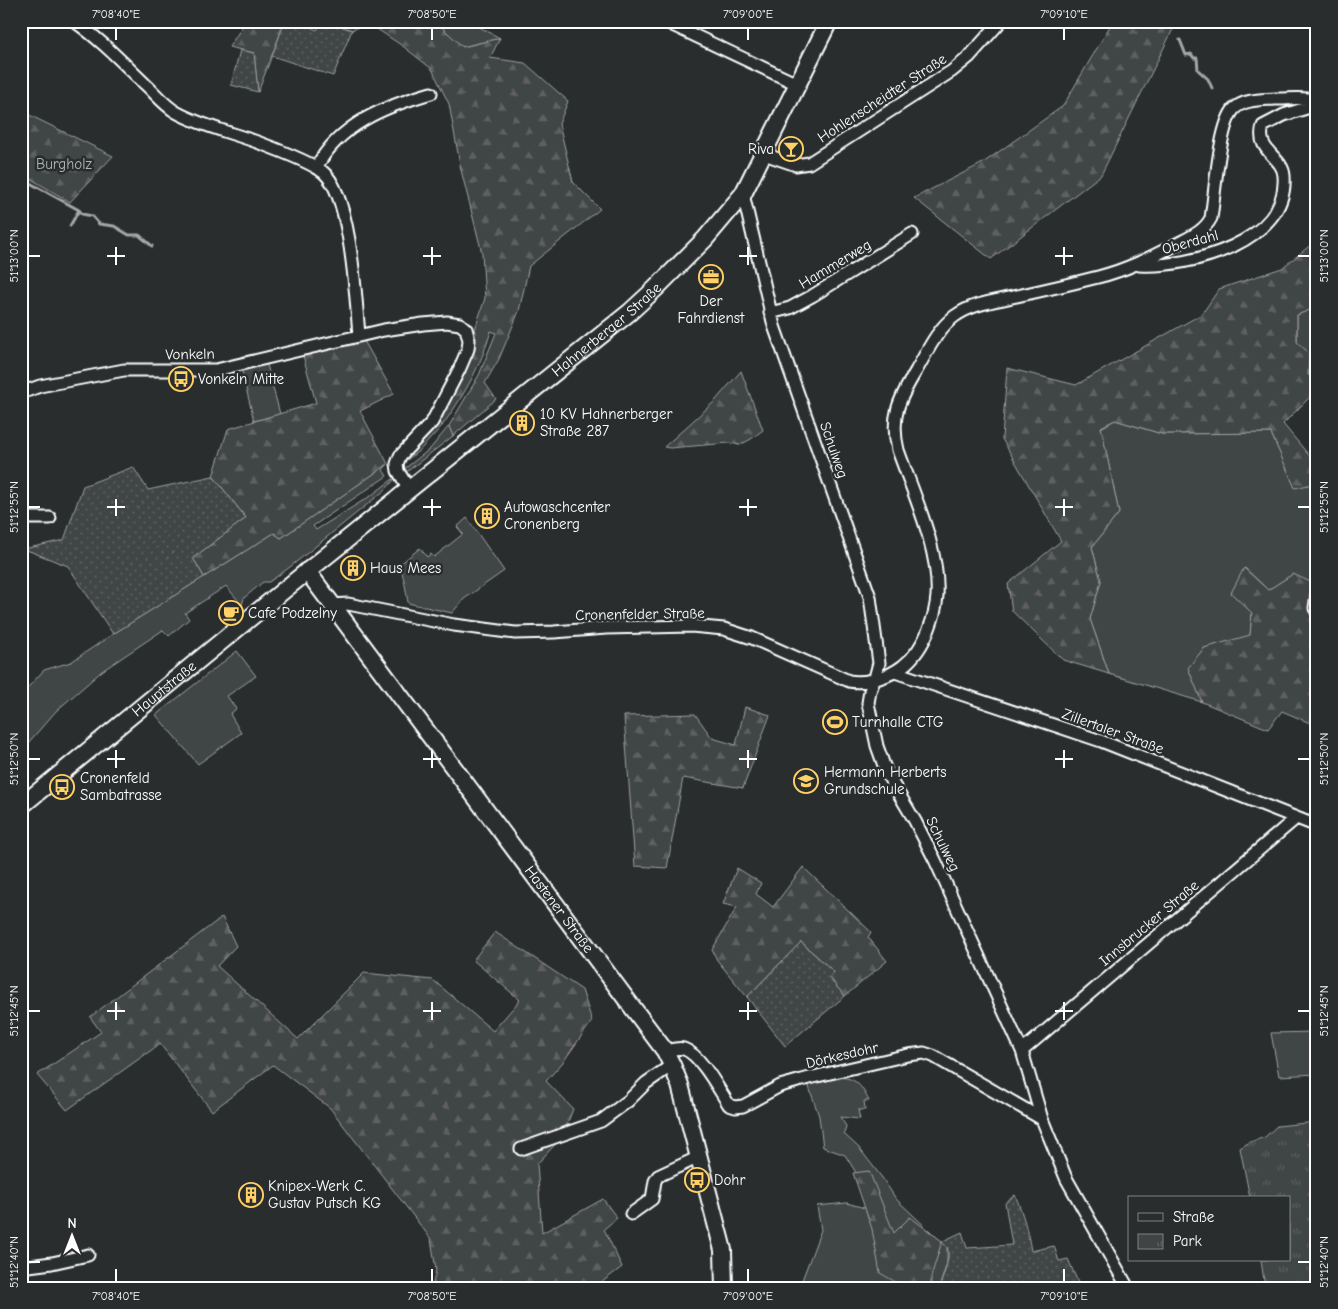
<svg xmlns="http://www.w3.org/2000/svg" width="1338" height="1309" font-family="'Comic Neue',sans-serif">
	<style>
		.grass { fill: #414445; stroke: #a0a2a2 }
		.forest { fill: url(#forest-firs); stroke: #a0a2a2 }
		.park { fill: url(#park-tufts); stroke: #a0a2a2 }
		.garden { fill: url(#garden-dots); stroke: #a0a2a2 }
		.lines { fill: none; stroke-linecap: round; stroke-linejoin: round }
		.stream { stroke: #a6a7a7; stroke-width: 3 }
		.minor-casing { stroke: #fff; stroke-width: 15 }
		.secondary-casing { stroke: #fff; stroke-width: 20 }
		.minor { stroke: #2a2d2e; stroke-width: 11 }
		.secondary { stroke: #2a2d2e; stroke-width: 16 }
		.ticks { fill: none; stroke: #fff; stroke-width: 2 }
		.labels { text-anchor: middle; stroke-width: 5; stroke-linejoin: round; paint-order: stroke }
		.street-label { font-size: 15px; fill: #fff; stroke: #2a2d2e }
		.poi-label { font-size: 15px; fill: #fff; stroke: #2a2d2e; text-anchor: start }
		.park-label { font-size: 15px; fill: #b3b4b5; stroke: #2a2d2e }
		.neatline { fill: none; stroke: #fff; stroke-width: 2 }
		.ticks-label { font-size: 12px; text-anchor: middle; fill: #fff }
	</style>
	<defs>
		<pattern id="forest-firs" width="22" height="20" patternUnits="userSpaceOnUse" patternTransform="scale(1.25)"><rect width="22" height="20" fill="#414445"/><path d="M5 1l3.5 6h-7zM16 11l3.5 6h-7z" fill="#5e6061"/></pattern>
		<pattern id="park-tufts" width="24" height="20" patternUnits="userSpaceOnUse" patternTransform="scale(1.25)"><rect width="24" height="20" fill="#414445"/><path d="M3 7l-1-3M5 7V3M7 7l1-3M15 17l-1-3M17 17v-4M19 17l1-3" fill="none" stroke="#5e6061"/></pattern>
		<pattern id="garden-dots" width="8" height="8" patternUnits="userSpaceOnUse" patternTransform="scale(1.25)"><rect width="8" height="8" fill="#414445"/><path d="M2 2h.1M6 6h.1" fill="none" stroke="#5e6061" stroke-width="1.8" stroke-linecap="round"/></pattern>
	</defs>
	<rect width="100%" height="100%" fill="#2a2d2e"/>
	<filter id="ink" filterUnits="userSpaceOnUse"><feTurbulence type="fractalNoise" baseFrequency=".02" numOctaves="2"/><feDisplacementMap in="SourceGraphic" scale="10" xChannelSelector="R" yChannelSelector="G"/><feConvolveMatrix kernelMatrix="1 2 1 2 8 2 1 2 1" color-interpolation-filters="sRGB"/></filter>
	<g filter="url(#ink)">
		<!-- grass -->
		<path class="grass" d="M435,21H468L500,38L462,47Z
			M1317,302V375L1308,376L1309,353L1297,343V315L1312,309Z
			M266,361L280,414L254,421L241,367Z
			M439,418L442,426L420,450L403,463L405,456Z
			M1115,420L1162,434L1271,433L1295,487L1317,483V583L1313,586L1293,574L1268,590L1245,568L1252,613L1250,636L1204,648L1189,668L1202,702L1109,674L1090,619L1101,581L1092,547L1119,513L1101,428Z
			M449,426L453,436L405,473L403,470L430,449Z
			M388,464L383,470L387,476L313,526L316,530L372,495L393,479L394,480L385,490L290,567L269,582H263L244,598L242,605L226,586L185,613L189,619L169,636L163,630L102,671L56,711L21,751V695L44,670L71,662L113,634L274,533L281,538Z
			M467,518L504,571L464,599L452,613L408,603C407,596 403,570 399,565L420,548L427,557L431,554L434,557L463,534L457,527Z
			M237,651L256,676L227,696L236,709L230,714L241,733L198,764L156,715Z
			M1317,1032V1074L1279,1076L1271,1033Z
			M834,1077C855,1077 860,1083 869,1101H864L865,1110H858L860,1119L840,1117L846,1126L844,1134L859,1148L883,1179L896,1199L947,1247V1263L939,1288H799L821,1230L817,1206L847,1203L868,1209L862,1182L845,1155L823,1147L819,1116L808,1084Z"/>
		<!-- forest -->
		<path class="forest" d="M246,21H285L258,92L254,53L229,47Z
			M324,21H435L463,47L500,38L490,58L525,63L568,101L559,124L573,182L600,209L529,266L519,311L499,359L485,383L496,399L453,436L449,426L479,375L496,333L491,331C481,366 463,397 442,426L439,418L472,339L485,298L482,253L461,170L449,104L432,69L404,47L368,23L352,30Z
			M1113,21H1177L1101,175L991,259L914,198L983,163L1063,106Z
			M21,111L113,156L70,202L21,173Z
			M1317,240V302L1312,309L1297,315V342L1309,353L1308,375H1317V390L1283,424L1317,465V483L1295,488L1271,433L1162,434L1115,420L1101,427L1119,513L1092,547L1101,581L1090,619L1109,674L1063,660L1012,611L1008,584L1061,541L1002,439L1007,368L1076,385L1202,314L1219,289L1282,268Z
			M363,339L394,394L360,411L388,464L281,538L274,533L204,577L193,558L246,518L213,476L228,429L316,403L302,352Z
			M741,371L763,430L751,439L740,445L729,443L670,448L664,447L715,401Z
			M1244,568L1268,590L1293,574L1317,585V726L1282,711L1268,729L1202,702L1188,668L1204,648L1250,635L1252,613L1231,593Z
			M745,707L770,715L743,788L683,778L667,868L635,866L624,716L695,714L712,738L736,745Z
			M803,867L871,932L868,937L887,961L845,996L829,978L834,972L801,942L747,997L717,960L712,950L737,907L723,904L737,868L761,883L756,894L773,907Z
			M222,917L236,946L217,966L298,1039L364,973L433,980L493,1031L520,1000L473,960L495,932L582,990L592,1021L563,1062L546,1081L573,1109L562,1137L537,1164L542,1233L603,1199L617,1218L604,1229L622,1267L594,1288H432L436,1270L431,1239L330,1108L273,1065L212,1111L160,1044L67,1110L37,1075L101,1032L90,1017Z
			M869,1171L894,1233L910,1217L942,1241L931,1277V1288H906L880,1273L872,1229L853,1173Z"/>
		<!-- park -->
		<path class="park" d="M1317,1122V1288H1265L1261,1260H1289V1198H1250L1240,1148L1250,1142L1265,1137L1277,1126Z"/>
		<!-- garden -->
		<path class="garden" d="M285,21H296L317,30L322,21H324L352,30L333,76L272,56Z
			M240,50L254,53L258,92L231,85Z
			M133,467L148,490L213,476L246,518L193,558L204,577L113,634L68,566L24,549L64,540L83,486Z
			M801,942L834,972L829,978L845,996L785,1046L747,997Z
			M1015,1195C1023,1213 1028,1232 1031,1251L1054,1246L1059,1261L1068,1259L1079,1285L1073,1288H939C942,1279 952,1256 947,1247C947,1247 942,1242 941,1242L962,1232L967,1248L1012,1245L1005,1203Z"/>
		<g class="lines">
			<!-- stream -->
			<path class="stream" d="M1180,40L1186,55L1191,54L1194,58H1197L1198,70L1208,79L1212,88
				M21,178L79,210L82,214L92,216L99,224L114,226L129,235H139L152,246
				M70,226L79,210"/>
			<defs>
				<path id="minor" d="M74,21C100,39 122,62 145,84C155,93 164,105 176,112C201,126 230,132 257,142C273,148 311,162 323,172C351,194 356,300 359,336
					M664,21L797,84
					M764,154L796,165L809,163L952,71L969,57L1001,21
					M316,168C339,124 386,106 431,93
					M743,194L774,326L870,597L879,663L875,678L870,691L868,703L877,746L887,774L915,821L935,860L1022,1051L1042,1119L1066,1178L1128,1288
					M1139,265C1190,268 1289,242 1284,176C1283,156 1255,152 1263,126L1284,115L1313,106L1317,101
					M770,313L790,308L812,296L912,234
					M21,393L40,386L124,370H216L384,330L423,324L447,322L460,324L466,329L469,340L468,349L459,370L432,422L400,456L397,464L398,471L409,489
					M21,518H50
					M1317,594L1315,608L1317,612
					M331,605L348,604L454,625L515,633L554,632L606,628L691,626L724,629L752,638L849,681C866,684 889,677 903,666C915,657 923,644 929,629C933,619 936,608 937,596C940,550 913,493 898,450C890,417 899,399 916,371C927,352 937,329 955,316C973,303 996,301 1017,296C1044,290 1071,284 1098,277C1126,270 1150,258 1175,245C1188,238 1204,232 1211,218C1215,194 1219,125 1234,109C1244,99 1261,100 1275,99C1289,99 1303,97 1317,100
					M895,672L1101,741L1317,826
					M665,1051C671,1050 678,1047 684,1049C701,1055 719,1090 729,1105L735,1107L743,1106L780,1086L809,1078L908,1055L924,1053L933,1056L1042,1119
					M1022,1051L1295,819
					M521,1149L601,1121L628,1101L646,1083L672,1065
					M631,1214L652,1199L655,1181L658,1176L699,1157
					M21,1267L52,1263L88,1255"/>
				<g id="secondary">
					<path id="s1" d="M307,571L665,1051L672,1065L680,1085L723,1250L724,1288"/>
					<path id="s2" d="M21,806L289,586L630,312L655,289L705,239L743,194L829,21"/>
				</g>
			</defs>
			<!-- minor casing -->
			<use href="#minor" class="minor-casing"/>
			<!-- secondary casing -->
			<use href="#secondary" class="secondary-casing"/>
			<!-- minor -->
			<use href="#minor" class="minor"/>
			<!-- secondary -->
			<use href="#secondary" class="secondary"/>
		</g>
	</g>
	<!-- ticks -->
	<path class="ticks" d="M116,28V40M432,28V40M748,28V40M1064,28V40M116,247V265M432,247V265M748,247V265M1064,247V265M28,256H40M107,256H125M423,256H441M739,256H757M1055,256H1073M1298,256H1310M116,499V516M432,499V516M748,499V516M1064,499V516M28,507H40M107,507H125M423,507H441M739,507H757M1055,507H1073M1298,507H1310M116,750V768M432,750V768M748,750V768M1064,750V768M28,759H40M107,759H125M423,759H441M739,759H757M1055,759H1073M1298,759H1310M116,1002V1020M432,1002V1020M748,1002V1020M1064,1002V1020M28,1011H40M107,1011H125M423,1011H441M739,1011H757M1055,1011H1073M1298,1011H1310M28,1262H40M1298,1262H1310M116,1269V1282M432,1269V1282M748,1269V1282M1064,1269V1282"/>
	<!-- icons -->
	<defs>
		<symbol id="bar-ring" viewBox="-11 -11 22 22"><circle r="9.5" fill="#2a2d2e" stroke="#ffd166" stroke-width="1.5"/><path d="M-6-5H6L.8 .8V4.5H3.5V6h-7V4.5H-.8V.8Z" fill="#ffd166"/></symbol>
		<symbol id="office-ring" viewBox="-11 -11 22 22"><circle r="9.5" fill="#2a2d2e" stroke="#ffd166" stroke-width="1.5"/><path d="M-6-3h4V-5.5h4V-3h4V5H-6ZM-1-4.5V-3h2v-1.5ZM-6 0V1H6V0Z" fill="#ffd166"/></symbol>
		<symbol id="bus-ring" viewBox="-11 -11 22 22"><circle r="9.5" fill="#2a2d2e" stroke="#ffd166" stroke-width="1.5"/><path d="M-5-6H5V4H4V6H2V4H-2V6H-4V4H-5ZM-3.5-4V0h7V-4ZM-3.5 1.2v1.5H-2V1.2ZM2 1.2v1.5H3.5V1.2Z" fill="#ffd166"/></symbol>
		<symbol id="building-ring" viewBox="-11 -11 22 22"><circle r="9.5" fill="#2a2d2e" stroke="#ffd166" stroke-width="1.5"/><path d="M-4-6H4V6H1V3H-1V6H-4ZM-2.5-4.3h1.7v1.8h-1.7ZM.8-4.3h1.7v1.8H.8ZM-2.5-1h1.7V.8h-1.7ZM.8-1h1.7V.8H.8Z" fill="#ffd166"/></symbol>
		<symbol id="cafe-ring" viewBox="-11 -11 22 22"><circle r="9.5" fill="#2a2d2e" stroke="#ffd166" stroke-width="1.5"/><path d="M-5.5-4.5H6V0H3Q3 3.5 0 3.5H-2.5Q-5.5 3.5-5.5 0ZM3-3.2v2h1.7v-2ZM-6 4.5H4V6H-6Z" fill="#ffd166"/></symbol>
		<symbol id="stadium-ring" viewBox="-11 -11 22 22"><circle r="9.5" fill="#2a2d2e" stroke="#ffd166" stroke-width="1.5"/><path d="M0-5a6.5 5 0 1 0 0 10a6.5 5 0 1 0 0-10ZM-3.5-1.8h7v3.6h-7Z" fill="#ffd166"/></symbol>
		<symbol id="school-ring" viewBox="-11 -11 22 22"><circle r="9.5" fill="#2a2d2e" stroke="#ffd166" stroke-width="1.5"/><path d="M0-5L7-2L0 1L-7-2ZM-4 1L0 2.5L4 1V4Q0 6-4 4Z" fill="#ffd166"/></symbol>
	</defs>
	<g fill-rule="evenodd">
		<use href="#bar-ring" x="777" y="135" width="28" height="28"/>
		<use href="#office-ring" x="697" y="263" width="28" height="28"/>
		<use href="#bus-ring" x="167" y="365" width="28" height="28"/>
		<use href="#building-ring" x="508" y="409" width="28" height="28"/>
		<use href="#building-ring" x="473" y="502" width="28" height="28"/>
		<use href="#building-ring" x="339" y="554" width="28" height="28"/>
		<use href="#cafe-ring" x="217" y="599" width="28" height="28"/>
		<use href="#stadium-ring" x="821" y="708" width="28" height="28"/>
		<use href="#school-ring" x="792" y="767" width="28" height="28"/>
		<use href="#bus-ring" x="48" y="773" width="28" height="28"/>
		<use href="#bus-ring" x="683" y="1166" width="28" height="28"/>
		<use href="#building-ring" x="237" y="1181" width="28" height="28"/>
	</g>
	<g class="labels">
		<!-- street labels -->
		<g class="street-label">
			<text transform="translate(882 98) rotate(-33)" y="5">Hohlenscheidter Straße</text>
			<text transform="translate(1190 242) rotate(-15)" y="5">Oberdahl</text>
			<text transform="translate(835 264) rotate(-31)" y="5">Hammerweg</text>
			<text dy="5" stroke="none"><textPath href="#s2" startOffset="755">Hahnerberger Straße</textPath></text>
			<text transform="translate(190 354) rotate(-1)" y="5">Vonkeln</text>
			<text transform="translate(834 450) rotate(71)" y="5">Schulweg</text>
			<text transform="translate(640 614) rotate(-1)" y="5">Cronenfelder Straße</text>
			<text dy="5" stroke="none"><textPath href="#s2" startOffset="185">Hauptstraße</textPath></text>
			<text transform="translate(1113 731) rotate(20)" y="5">Zillertaler Straße</text>
			<text transform="translate(943 844) rotate(64)" y="5">Schulweg</text>
			<text dy="5" stroke="none"><textPath href="#s1" startOffset="422">Hastener Straße</textPath></text>
			<text transform="translate(1149 923) rotate(-40)" y="5">Innsbrucker Straße</text>
			<text transform="translate(842 1055) rotate(-13)" y="5">Dörkesdohr</text>
		</g>
		<!-- poi labels -->
		<g class="poi-label">
			<text x="774" y="154" text-anchor="end">Riva</text>
			<text x="711" y="306" text-anchor="middle">Der<tspan x="711" dy="17">Fahrdienst</tspan></text>
			<text x="198" y="384">Vonkeln Mitte</text>
			<text x="540" y="419">10 KV Hahnerberger<tspan x="540" dy="17">Straße 287</tspan></text>
			<text x="504" y="512">Autowaschcenter<tspan x="504" dy="17">Cronenberg</tspan></text>
			<text x="370" y="573">Haus Mees</text>
			<text x="248" y="618">Cafe Podzelny</text>
			<text x="852" y="727">Turnhalle CTG</text>
			<text x="824" y="777">Hermann Herberts<tspan x="824" dy="17">Grundschule</tspan></text>
			<text x="80" y="783">Cronenfeld<tspan x="80" dy="17">Sambatrasse</tspan></text>
			<text x="714" y="1185">Dohr</text>
			<text x="268" y="1191">Knipex-Werk C.<tspan x="268" dy="17">Gustav Putsch KG</tspan></text>
		</g>
		<!-- park labels -->
		<g class="park-label">
			<text x="64" y="169">Burgholz</text>
		</g>
	</g>
	<!-- margin -->
	<rect width="1338" height="1309" fill="none" stroke="#2a2d2e" stroke-width="55"/>
	<!-- legend -->
	<rect x="1128" y="1196" width="162" height="65" fill="#2a2d2e" stroke="#7f8182"/>
	<rect x="1138" y="1213" width="25" height="8" fill="#2a2d2e" stroke="#7f8182"/>
	<text x="1173" y="1222" font-size="15" fill="#ffffff">Straße</text>
	<rect x="1138" y="1234" width="25" height="15" fill="url(#park-tufts)" stroke="#7f8182"/>
	<text x="1173" y="1246" font-size="15" fill="#ffffff">Park</text>
	<!-- north arrow -->
	<g transform="translate(72 1236)" stroke="#2a2d2e" stroke-width="4" paint-order="stroke">
	<path d="M0-4L9 19L0 12L-9 19Z" fill="#ffffff"/>
	<text y="-8" font-size="14" font-weight="bold" text-anchor="middle" fill="#ffffff">N</text>
	</g>
	<rect x="28" y="28" width="1282" height="1254" class="neatline"/>
	<g class="ticks-label">
		<text x="116" y="18">7°08'40"E</text>
		<text x="432" y="18">7°08'50"E</text>
		<text x="748" y="18">7°09'00"E</text>
		<text x="1064" y="18">7°09'10"E</text>
		<text transform="translate(14 256) rotate(-90)" y="4">51°13'00"N</text>
		<text transform="translate(1324 256) rotate(-90)" y="4">51°13'00"N</text>
		<text transform="translate(14 507) rotate(-90)" y="4">51°12'55"N</text>
		<text transform="translate(1324 507) rotate(-90)" y="4">51°12'55"N</text>
		<text transform="translate(14 759) rotate(-90)" y="4">51°12'50"N</text>
		<text transform="translate(1324 759) rotate(-90)" y="4">51°12'50"N</text>
		<text transform="translate(14 1011) rotate(-90)" y="4">51°12'45"N</text>
		<text transform="translate(1324 1011) rotate(-90)" y="4">51°12'45"N</text>
		<text transform="translate(14 1262) rotate(-90)" y="4">51°12'40"N</text>
		<text transform="translate(1324 1262) rotate(-90)" y="4">51°12'40"N</text>
		<text x="116" y="1300">7°08'40"E</text>
		<text x="432" y="1300">7°08'50"E</text>
		<text x="748" y="1300">7°09'00"E</text>
		<text x="1064" y="1300">7°09'10"E</text>
	</g>
</svg>
